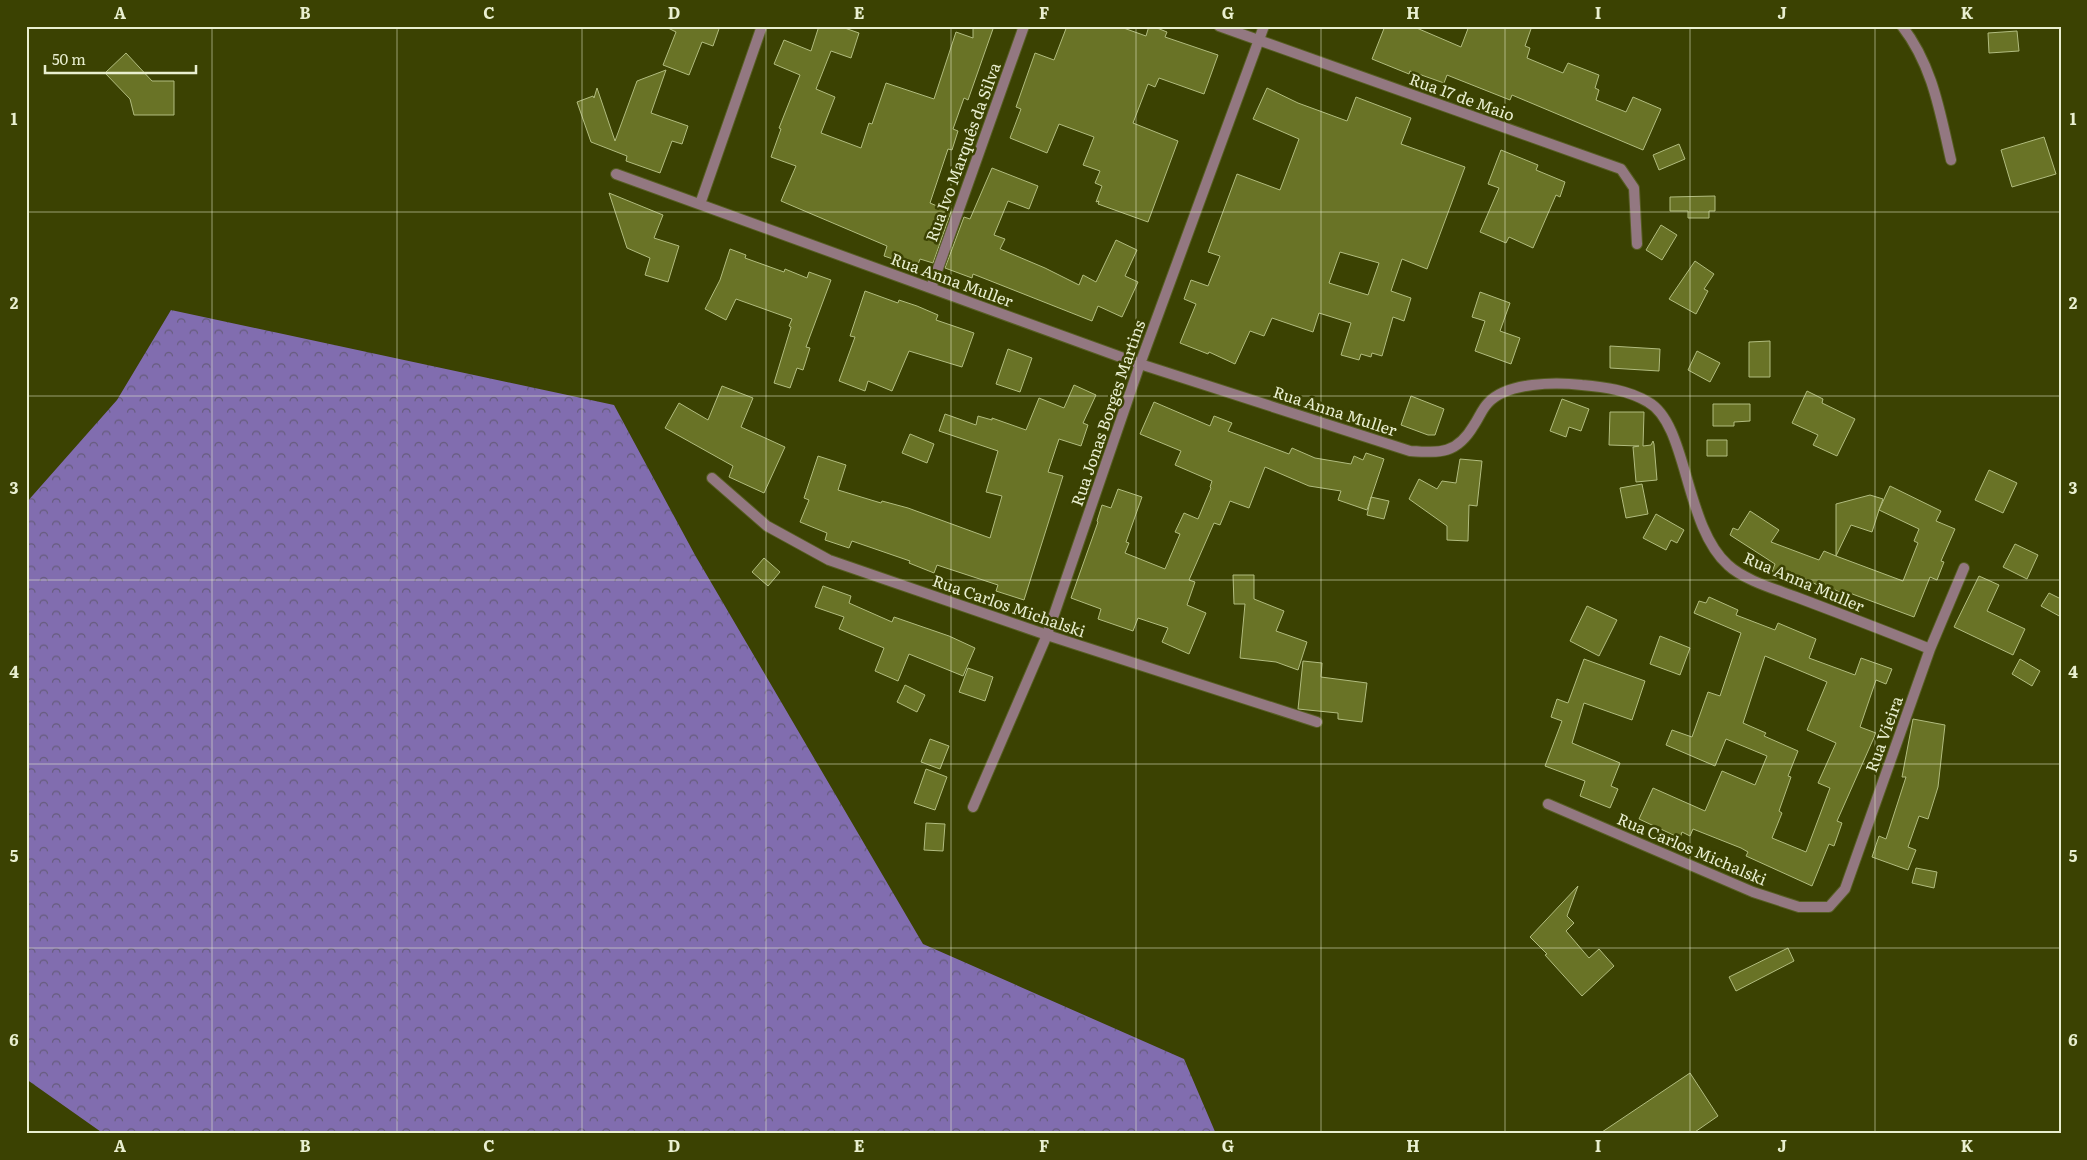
<svg xmlns="http://www.w3.org/2000/svg" width="2087" height="1160" font-family="Literata,serif">
	<style>
		.forest { fill: url(#forest-crowns) }
		.building { fill: #697326; stroke: #b1bc7f; fill-rule: evenodd }
		.lines { fill: none; stroke-linecap: round; stroke-linejoin: round }
		.minor-casing { stroke: #575e23; stroke-width: 12 }
		.minor { stroke: #937881; stroke-width: 10 }
		.grid { fill: none; stroke: #e9efd0; stroke-width: 1; stroke-opacity: 0.55 }
		.labels { text-anchor: middle; stroke-width: 5; stroke-linejoin: round; paint-order: stroke }
		.street-label { font-size: 16px; fill: #e9efd0; stroke: #3b4202 }
		.neatline { fill: none; stroke: #e9efd0; stroke-width: 2 }
		.grid-label { font-size: 16px; text-anchor: middle; font-weight: bold; fill: #e9efd0 }
	</style>
	<defs>
		<pattern id="forest-crowns" width="20" height="18" patternUnits="userSpaceOnUse" patternTransform="scale(1.25)"><rect width="20" height="18" fill="#816daf"/><path d="M2 6a3 3 0 1 1 6 0M12 15a3 3 0 1 1 6 0" fill="none" stroke="#665c7c"/></pattern>
	</defs>
	<rect width="100%" height="100%" fill="#3b4202"/>
	<!-- forest -->
	<path class="forest" d="M171,310L614,405L695,555L923,944L1184,1059L1216,1134H104L26,1079V503L117,400Z"/>
	<!-- building -->
	<path class="building" d="M664,26H720L713,46L702,42L689,75L663,65L676,32Z
		M819,26H839L859,33L851,58L831,51L816,89L835,97L821,133L861,148L869,123L872,124L886,83L934,99L956,32L973,38V26H994L968,100L964,98L953,129L958,131L952,150L948,149L930,203L951,212L933,263L920,259L917,267L884,256L887,246L781,201L796,166L771,157L781,129L779,128L800,75L774,64L784,40L811,51Z
		M1067,26H1118L1146,36L1149,26H1152L1167,32L1165,37L1218,55L1204,94L1159,78L1155,87L1148,84L1133,123L1178,141L1148,222L1098,204L1099,201L1096,202L1102,186L1095,183L1100,171L1083,165L1094,137L1059,124L1047,153L1010,138L1021,109L1016,107L1035,53L1054,60Z
		M1385,26H1412L1461,47L1469,26H1532L1525,46L1530,48L1527,58L1563,73L1568,63L1599,75L1595,88L1599,90L1596,100L1626,112L1633,97L1661,109L1643,150L1512,95L1510,100L1447,75L1444,83L1410,71L1409,74L1372,59Z
		M2017,31L2019,51L1989,53L1988,33Z
		M126,53L152,81H174V115H134L130,99L105,73Z
		M666,70L651,113L688,126L682,144L672,141L660,173L626,161L627,156L591,142L577,102L593,96L594,98L597,88L615,141L637,81Z
		M1267,88L1298,103L1347,121L1356,97L1411,118L1401,144L1465,167L1427,269L1402,259L1391,291L1411,298L1404,321L1393,317L1382,356L1372,353L1371,357L1361,354L1359,360L1341,355L1351,323L1319,313L1313,332L1272,318L1264,336L1250,331L1235,364L1209,352L1208,354L1180,343L1196,304L1184,299L1191,280L1208,286L1220,256L1208,252L1237,174L1280,190L1299,139L1253,119ZM1340,252L1379,263L1368,295L1329,283Z
		M2044,137L2056,174L2012,187L2001,150Z
		M1679,144L1685,159L1659,170L1653,155Z
		M1501,150L1538,165L1536,170L1565,182L1560,197L1556,195L1533,248L1509,237L1506,243L1480,232L1499,188L1488,184Z
		M992,168L1038,186L1029,209L1008,201L994,235L1005,239L1000,249L1045,268L1079,285L1083,275L1096,282L1116,240L1137,250L1125,276L1138,282L1122,317L1098,306L1092,321L973,274L972,278L945,268L964,217L970,219Z
		M609,193L663,215L654,238L679,246L668,282L645,275L650,258L627,248Z
		M1715,196V211H1709V218H1688V211H1670V197Z
		M1661,225L1677,235L1662,260L1646,250Z
		M730,249L746,255L745,258L784,272L785,269L807,278L809,272L831,280L806,347L810,348L803,370L797,368L790,388L774,383L791,327L789,326L792,319L736,299L726,320L705,309L720,280Z
		M1695,261L1714,274L1704,289L1708,291L1696,314L1669,299Z
		M865,291L898,303L899,300L917,306L938,315L936,320L974,333L962,367L909,351L892,391L868,381L865,391L839,381L855,337L850,336Z
		M1480,292L1510,303L1500,331L1520,338L1511,364L1475,351L1485,321L1472,317Z
		M1770,341V377H1749V342Z
		M1610,346L1660,349L1659,371L1610,368Z
		M1008,349L1032,358L1020,392L996,384Z
		M1697,351L1720,363L1710,382L1688,370Z
		M1074,385L1096,395L1083,423L1088,425L1081,446L1059,439L1048,472L1063,476L1024,600L996,591L998,585L937,565L934,573L909,563L910,561L852,541L849,548L825,540L827,533L800,522L809,500L804,498L818,456L846,465L838,490L881,503L882,501L908,508L990,538L1002,496L986,492L998,451L939,431L945,414L976,425L978,416L992,420V418L1026,430L1039,398L1064,408Z
		M722,386L753,398L741,427L785,447L764,493L729,477L733,466L665,428L679,403L708,420Z
		M1807,391L1823,399L1822,403L1855,419L1837,456L1813,445L1818,435L1792,423Z
		M1411,396L1444,409L1435,435H1428L1401,425Z
		M1562,399L1589,409L1581,431L1569,427L1566,437L1550,431Z
		M1154,402L1210,426L1214,416L1232,423L1228,431L1289,454L1292,448L1315,458L1351,464L1354,456L1363,460L1366,453L1384,459L1367,510L1338,500L1341,491L1309,486L1265,467L1249,508L1230,501L1220,525L1214,523L1189,580L1195,582L1187,605L1206,613L1189,654L1162,642L1168,628L1138,618L1133,631L1098,619L1101,609L1071,598L1098,522L1097,521L1102,505L1111,508L1118,489L1142,497L1126,542L1129,543L1125,553L1165,569L1180,534L1175,532L1184,513L1198,519L1211,488L1210,487L1212,481L1175,465L1181,451L1140,434Z
		M1713,404H1750V421L1734,422V426H1713Z
		M1610,412H1644L1643,446L1651,445L1653,441L1654,444L1657,480L1636,482L1633,447L1639,446L1609,445Z
		M910,434L934,444L927,463L902,453Z
		M1707,440H1727V456H1707Z
		M1460,459L1482,461L1477,506L1469,505L1468,541L1447,540V526L1409,499L1419,479L1437,489L1442,481L1456,483Z
		M1989,470L2017,483L2003,513L1975,500Z
		M1642,484L1648,514L1626,518L1620,488Z
		M1890,486L1941,511L1936,521L1955,529L1941,561L1944,562L1937,580L1930,577L1914,617L1847,592L1846,595L1835,590L1834,593L1797,575L1795,581L1772,572L1775,564L1730,535L1733,528L1738,530L1750,511L1779,530L1771,542L1819,560L1824,551L1836,556V504L1870,495L1883,499L1879,510ZM1879,510L1919,529L1914,541L1918,543L1903,581L1836,556L1851,525L1872,532Z
		M1371,497L1389,501L1384,519L1367,515Z
		M1656,514L1684,530L1677,543L1671,540L1666,550L1643,538Z
		M2015,544L2038,555L2027,579L2003,567Z
		M764,558L780,572L768,586L752,572Z
		M1233,575H1254V599L1284,611L1276,631L1307,642L1298,670L1276,662L1240,658L1245,604H1234Z
		M1979,576L1999,585L1987,611L2025,629L2013,655L1954,627Z
		M823,586L851,596L849,603L892,622L894,617L949,636L975,648L963,676L909,654L898,681L875,671L884,648L839,629L844,617L815,607Z
		M2049,593L2061,599V617L2041,606Z
		M1709,597L1738,610L1736,615L1775,630L1778,623L1816,639L1809,658L1855,675L1861,658L1892,669L1886,684L1876,680L1860,727L1876,733L1837,821L1842,823L1834,846L1829,844L1812,886L1746,856L1748,852L1741,848L1693,829L1690,836L1682,832L1680,838L1639,819L1653,788L1705,811L1722,771L1755,785L1767,756L1726,739L1715,766L1666,745L1672,730L1692,737L1708,692L1720,696L1741,633L1694,613L1699,601L1706,603ZM1765,656L1827,682L1807,730L1836,743L1818,783L1830,788L1806,852L1772,838L1782,813L1779,811L1791,777L1788,776L1798,751L1764,736L1766,733L1743,723Z
		M1587,606L1617,620L1599,656L1570,641Z
		M1660,636L1690,648L1680,675L1650,664Z
		M1584,659L1645,681L1632,720L1584,703L1572,743L1620,763L1611,786L1618,789L1610,808L1580,796L1585,781L1545,766L1562,721L1551,717L1557,699L1568,703Z
		M2020,659L2040,671L2032,686L2012,674Z
		M1303,661L1322,663L1321,677L1367,683L1362,722L1338,719V713L1298,709Z
		M968,668L993,677L985,701L959,692Z
		M905,685L925,695L917,712L897,702Z
		M1913,719L1945,725L1938,787L1928,819L1919,816L1908,847L1916,850L1908,870L1872,857L1879,836L1886,839L1906,777H1902Z
		M930,739L949,746L940,769L921,762Z
		M926,769L947,777L935,810L914,803Z
		M926,823L945,824L943,851L924,850Z
		M1916,868L1937,872L1934,888L1912,883Z
		M1578,886L1567,916L1574,923L1566,931L1589,958L1599,949L1614,966L1582,996L1545,955L1547,954L1530,937Z
		M1788,948L1794,961L1736,991L1729,977Z
		M1690,1073L1718,1116L1692,1134H1599Z"/>
	<g class="lines">
		<defs>
			<path id="minor" d="M1219,26L1621,169L1634,188L1637,244
				M1902,26C1933,66 1940,113 1951,160
				M616,174L1140,364L1410,451C1441,453 1457,454 1474,425C1479,418 1482,409 1488,403C1507,382 1556,382 1582,385C1604,387 1628,390 1648,402C1688,424 1684,526 1728,565C1744,580 1775,589 1796,597C1841,614 1886,631 1930,649
				M700,204L762,26
				M931,288L1024,26
				M712,478L767,526L829,560L1047,635L1317,722
				M1548,804L1753,892L1799,907H1829L1845,889L1930,649L1964,568
				M973,807L1047,635L1140,364L1264,26"/>
		</defs>
		<!-- minor casing -->
		<use href="#minor" class="minor-casing"/>
		<!-- minor -->
		<use href="#minor" class="minor"/>
	</g>
	<!-- grid -->
	<path class="grid" d="M212,26V1134M397,26V1134M582,26V1134M766,26V1134M951,26V1134M1136,26V1134M1321,26V1134M1505,26V1134M1690,26V1134M1875,26V1134M26,212H2061M26,396H2061M26,580H2061M26,764H2061M26,948H2061"/>
	<g class="labels">
		<!-- street labels -->
		<g class="street-label">
			<text transform="translate(1462 97) rotate(20)" y="6">Rua 17 de Maio</text>
			<text transform="translate(963 152) rotate(-70)" y="6">Rua Ivo Marquês da Silva</text>
			<text transform="translate(952 280) rotate(20)" y="6">Rua Anna Muller</text>
			<text transform="translate(1335 411) rotate(18)" y="6">Rua Anna Muller</text>
			<text transform="translate(1108 413) rotate(-71)" y="6">Rua Jonas Borges Martins</text>
			<text transform="translate(1804 582) rotate(23)" y="6">Rua Anna Muller</text>
			<text transform="translate(1009 606) rotate(19)" y="6">Rua Carlos Michalski</text>
			<text transform="translate(1884 734) rotate(-70)" y="6">Rua Vieira</text>
			<text transform="translate(1692 849) rotate(23)" y="6">Rua Carlos Michalski</text>
		</g>
	</g>
	<!-- border -->
	<rect width="2087" height="1160" fill="none" stroke="#3b4202" stroke-width="55"/>
	<!-- scale -->
	<path d="M45 65v8h151v-8" fill="none" stroke="#e9efd0" stroke-width="2.5"/>
	<text x="52" y="65" font-size="15" fill="#e9efd0" stroke="#3b4202" stroke-width="4" paint-order="stroke">50 m</text>
	<rect x="28" y="28" width="2032" height="1104" class="neatline"/>
	<g class="grid-label">
		<text x="120" y="19">A</text>
		<text x="305" y="19">B</text>
		<text x="489" y="19">C</text>
		<text x="674" y="19">D</text>
		<text x="859" y="19">E</text>
		<text x="1044" y="19">F</text>
		<text x="1228" y="19">G</text>
		<text x="1413" y="19">H</text>
		<text x="1598" y="19">I</text>
		<text x="1782" y="19">J</text>
		<text x="1967" y="19">K</text>
		<text x="14" y="125">1</text>
		<text x="2073" y="125">1</text>
		<text x="14" y="309">2</text>
		<text x="2073" y="309">2</text>
		<text x="14" y="494">3</text>
		<text x="2073" y="494">3</text>
		<text x="14" y="678">4</text>
		<text x="2073" y="678">4</text>
		<text x="14" y="862">5</text>
		<text x="2073" y="862">5</text>
		<text x="14" y="1046">6</text>
		<text x="2073" y="1046">6</text>
		<text x="120" y="1152">A</text>
		<text x="305" y="1152">B</text>
		<text x="489" y="1152">C</text>
		<text x="674" y="1152">D</text>
		<text x="859" y="1152">E</text>
		<text x="1044" y="1152">F</text>
		<text x="1228" y="1152">G</text>
		<text x="1413" y="1152">H</text>
		<text x="1598" y="1152">I</text>
		<text x="1782" y="1152">J</text>
		<text x="1967" y="1152">K</text>
	</g>
</svg>
